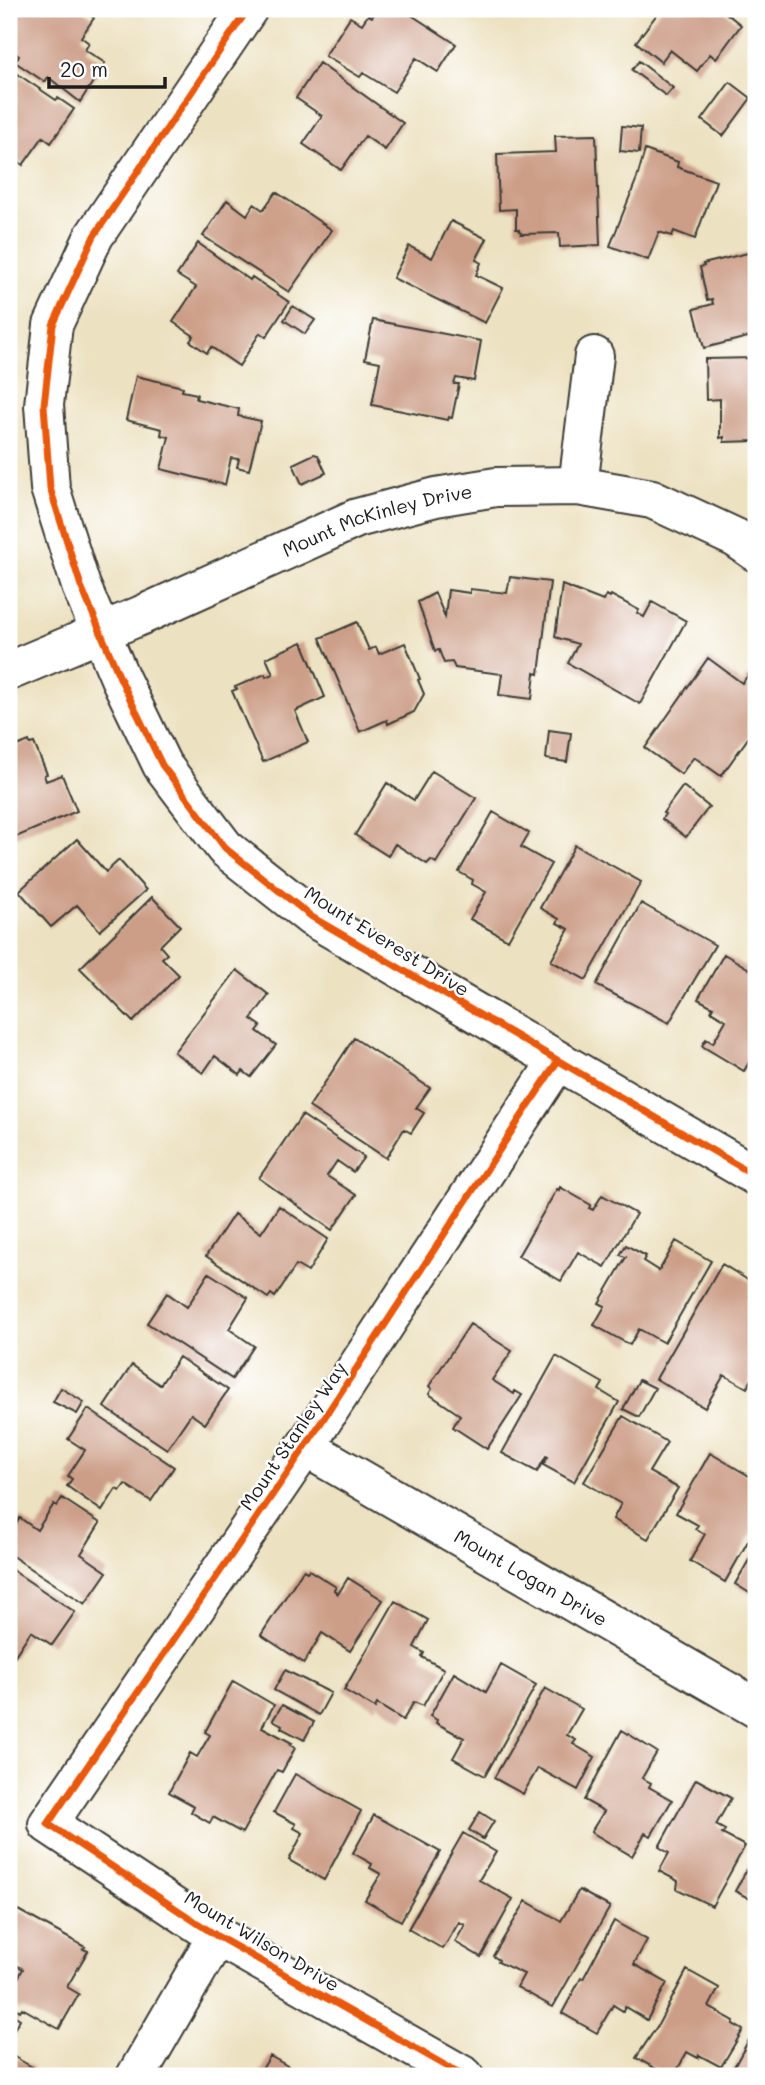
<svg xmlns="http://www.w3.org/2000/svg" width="765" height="2085" font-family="Mali,sans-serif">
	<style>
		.building { fill: #cc9e87 }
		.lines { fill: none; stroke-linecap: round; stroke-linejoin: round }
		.minor-casing { stroke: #3b3a35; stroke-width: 42 }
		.minor { stroke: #fff; stroke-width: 38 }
		.cycleway-casing { stroke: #fff; stroke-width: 11 }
		.cycleway { stroke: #e8590c; stroke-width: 7 }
		.labels { text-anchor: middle; stroke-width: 5; stroke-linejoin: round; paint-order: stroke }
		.street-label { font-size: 19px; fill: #1c1c1c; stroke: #fff }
	</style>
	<rect width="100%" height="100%" fill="#fff"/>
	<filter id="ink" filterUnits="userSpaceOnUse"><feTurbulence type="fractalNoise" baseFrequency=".0143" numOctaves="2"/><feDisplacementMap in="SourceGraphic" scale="14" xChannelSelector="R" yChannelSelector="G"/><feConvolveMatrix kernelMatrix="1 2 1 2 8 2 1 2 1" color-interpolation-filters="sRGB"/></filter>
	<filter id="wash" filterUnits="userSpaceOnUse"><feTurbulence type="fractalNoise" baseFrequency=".00686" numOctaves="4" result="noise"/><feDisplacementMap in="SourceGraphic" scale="28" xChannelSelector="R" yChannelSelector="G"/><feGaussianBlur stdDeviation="1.57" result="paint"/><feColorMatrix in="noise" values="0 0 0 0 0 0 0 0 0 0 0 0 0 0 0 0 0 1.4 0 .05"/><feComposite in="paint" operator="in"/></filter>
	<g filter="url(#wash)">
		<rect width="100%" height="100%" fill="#ece1c0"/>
		<g id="blocks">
			<!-- building -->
			<path class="building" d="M19,9H81L94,18L81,37L89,43L85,50L105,63L80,102L48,77L45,82L15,62L19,56L9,49V11L15,15Z
				M377,9H402L456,44L438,72L416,58L394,92L363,73L360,77L325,56L350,17L362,24L368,15L372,17Z
				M661,9H727L726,13L741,25L716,59L710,54L697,71L670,50L661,62L636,42Z
				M639,61L673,88L666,96L632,70Z
				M319,63L403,123L385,150L365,136L341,170L303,144L322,116L296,98Z
				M16,73L56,100L58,98L74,109L51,143L43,137L23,165L9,155V84Z
				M730,82L751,98L723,136L702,120Z
				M622,126L641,128L639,153L620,151Z
				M596,135L600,245L560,247L559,233L521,234L520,230L516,229V209L499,210L497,154L556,152L555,136Z
				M645,150L678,162L677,167L716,181L695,239L674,231L672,236L659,232L648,260L610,246L637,178Z
				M276,192L332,230L289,292L203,236L227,200L247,215L254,204L263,210Z
				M451,221L487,239L476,260L481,263L476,275L503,288L485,323L393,278L409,246L432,258Z
				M198,243L250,280L252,277L289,302L266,337L260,333L239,366L211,347L207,353L190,341L194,336L173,322L196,287L177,275Z
				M756,251V335L704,348L694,309L713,304L712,299L707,300L700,267L704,266L703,264Z
				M293,306L315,320L305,334L284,320Z
				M373,320L481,341L474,381L456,378L454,384H459L452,418L449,417L448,420L372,405L380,362L365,359Z
				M756,358V441L724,442V437L720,438V399L706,400L705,359Z
				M136,376L183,387L182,391L197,394L196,399L239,409L238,416L261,421L249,470L237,467L239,459L231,458L225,485L161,469L169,437L161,435L162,429L126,420Z
				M314,454L318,455L326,473L302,484L293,464Z
				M510,577L550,582L539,674L535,673L532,699L499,695L502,674L455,668L452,662L444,663L439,650L435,651L418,602L435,593L445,617L448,590L470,593V589L507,593Z
				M562,585L603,601L606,595L610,597L611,595L639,610L637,613L644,617L652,602L686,621L640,704L568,663L578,644L555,637Z
				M357,622L369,650L376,647L379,654L405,643L420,679L418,680L424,694L414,712L388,724L387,720L360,732L320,638Z
				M302,642L325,697L295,711L308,742L263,762L232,691L237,689L235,687L265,674L266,677L273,674L266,658Z
				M708,658L742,683L753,669L756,671V727L721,776L694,757L681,774L645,748Z
				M549,730L571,733L567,762L546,759Z
				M29,741L30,744L34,743L47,774L44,775L46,781L62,775L77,811L9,840V749Z
				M432,771L476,798L436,863L431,860L427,864L395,844L388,856L355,835L387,783L414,800Z
				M683,786L709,807L686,837L662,819L665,814L663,813Z
				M493,812L529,833L521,847L551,864L508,940L470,919L486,892L472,884L473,880L459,872Z
				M77,839L106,872L119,860L146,890L100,931L77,905L51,927L19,891Z
				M575,845L641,882L586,980L551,961L569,929L557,923L559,919L540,908Z
				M152,897L180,926L160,946L167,954L162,958L179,975L133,1022L80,968Z
				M641,903L715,945L669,1023L596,985Z
				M724,954L756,973V1050L744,1071L702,1046L706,1039L713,1043L726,1020L711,1011L713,1007L698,999Z
				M237,970L269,995L251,1019L261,1026L257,1031L276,1045L251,1077L243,1071L240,1075L215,1056L203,1073L174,1052Z
				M354,1038L430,1088L416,1108L424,1113L411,1133L404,1129L386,1158L309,1107Z
				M302,1115L364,1157L353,1172L337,1161L327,1176L356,1195L332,1230L259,1178Z
				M560,1187L591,1205L589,1208L593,1210L602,1195L636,1214L605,1267L578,1252L561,1281L518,1256L557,1189L559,1190Z
				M279,1206L328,1239L308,1272L296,1265L275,1297L271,1294L268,1298L206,1256L234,1214L261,1233Z
				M676,1241L711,1261L664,1343L639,1329L630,1345L594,1325L605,1306L599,1303L626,1257L620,1255L626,1245L646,1256L643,1261L659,1271Z
				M722,1264L756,1285L750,1296L756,1299V1372L747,1388L724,1375L705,1408L656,1379Z
				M209,1273L248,1298L229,1329L254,1346L232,1379L147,1323L167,1293L187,1307Z
				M470,1324L512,1351L492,1380L514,1394L515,1391L522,1395L487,1449L453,1427L460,1415L429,1394L432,1389L429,1386Z
				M556,1356L603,1383L599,1390L619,1402L574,1482L543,1465L548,1457L546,1456L537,1472L502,1453Z
				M179,1357L228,1390L205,1424L191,1414L167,1449L104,1407L132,1365L160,1385Z
				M639,1380L655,1388L639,1417L623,1409Z
				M61,1388L84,1402L77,1414L53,1402Z
				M88,1409L174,1467L151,1501L125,1484L120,1491L116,1489L102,1511L67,1486L72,1479L68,1476L85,1450L68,1439Z
				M623,1416L667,1442L649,1472L678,1488L648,1539L613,1519L621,1504L584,1482Z
				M710,1453L756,1480V1527L725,1582L690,1561L705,1534L695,1529L698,1525L676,1513Z
				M62,1498L100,1523L81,1554L107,1572L85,1604L9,1554V1535L20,1518L37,1530L54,1504L57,1506Z
				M756,1548V1597L735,1584Z
				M9,1568L75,1612L52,1645L31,1631L12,1660L9,1658Z
				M303,1570L307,1572L309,1570L336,1587L334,1590L338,1594L348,1578L383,1600L350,1651L322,1633L304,1663L261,1635Z
				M395,1601L428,1620L414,1647L424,1653L422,1657L444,1669L423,1706L414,1702L403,1720L377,1704L375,1708L344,1690Z
				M501,1665L536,1685L485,1776L453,1758L464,1738L436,1723L437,1720L430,1716L454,1673L486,1692Z
				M285,1670L331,1693L319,1715L274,1690Z
				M233,1681L274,1705L262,1727L292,1743L290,1745L295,1748L282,1772L277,1770L242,1833L213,1817L210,1823L191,1812L194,1806L169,1792L190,1753L197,1757L210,1735L205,1732Z
				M545,1688L582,1709L567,1735L576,1740L573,1744L595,1757L578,1790L538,1768L523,1794L494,1778Z
				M282,1705L314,1722L304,1740L281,1728L282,1725L273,1720Z
				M622,1730L657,1752L642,1778L651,1783L649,1787L672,1800L651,1836L645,1833L632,1856L591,1832L604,1811L584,1800Z
				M295,1774L361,1811L324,1880L289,1860L303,1833L294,1828L296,1824L274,1812Z
				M696,1779L731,1798L716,1825L725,1830L722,1834L745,1846L712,1906L677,1889L678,1881L659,1871L669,1853L659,1847Z
				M480,1812L494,1821L483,1839L469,1830Z
				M374,1815L440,1852L401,1921L365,1900L381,1874L370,1868L372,1864L353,1853Z
				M463,1833L496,1852L479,1880L513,1899L481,1957L455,1942L465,1925L459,1922L443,1949L408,1929Z
				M756,1853V1902L735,1891Z
				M579,1890L610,1907L553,2007L517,1987L524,1974L498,1962L499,1960L493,1956L526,1901L561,1921Z
				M18,1910L85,1947L83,1949L88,1951L67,1987L79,1994L59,2029L22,2008L20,2011L9,2005V1995L23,1969L9,1961V1926Z
				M614,1921L647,1940L634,1964L667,1983L647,2020L625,2007L623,2011L613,2005L597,2033L562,2013L581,1978L583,1979Z
				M687,1970L719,1988L709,2007L734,2021L733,2024L743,2030L721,2067L699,2055L698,2058L687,2052L674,2076H669L636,2058L658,2025Z
				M9,2012L20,2019L9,2038Z
				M756,2027V2076H729Z
				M9,2054L34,2068L29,2076H9Z
				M270,2056L305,2076H258Z"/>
		</g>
	</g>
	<g filter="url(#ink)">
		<use href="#blocks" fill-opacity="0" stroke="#3b3a35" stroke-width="2"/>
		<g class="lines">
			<defs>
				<g id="minor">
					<path d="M248,9L94,236L53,325L44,405L50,488L81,586L120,678L162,765L225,848L312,917L756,1176"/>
					<path d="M578,486L594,356"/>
					<path id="s1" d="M9,671L142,615L357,518L436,497L496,487L578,486L652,499L736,538L756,552"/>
					<path id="s2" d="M305,1447L756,1708"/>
					<path d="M136,2076L217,1936"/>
					<path d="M464,2076L217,1936L48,1824L305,1447L557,1062"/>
				</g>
			</defs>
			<!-- minor casing -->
			<use href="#minor" class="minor-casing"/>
			<!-- minor -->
			<use href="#minor" class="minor"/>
			<defs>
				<path id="cycleway" d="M248,9L94,236L53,325L44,405L50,488L81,586L120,678L162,765L225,848L312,917L756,1176
					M464,2076L217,1936L48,1824L305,1447L557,1062"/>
			</defs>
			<!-- cycleway casing -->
			<use href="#cycleway" class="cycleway-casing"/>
			<!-- cycleway -->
			<use href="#cycleway" class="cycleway"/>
		</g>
	</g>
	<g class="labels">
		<!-- street labels -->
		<g class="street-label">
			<text dy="7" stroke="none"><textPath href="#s1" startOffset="399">Mount McKinley Drive</textPath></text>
			<text transform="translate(387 941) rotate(32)" y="7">Mount Everest Drive</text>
			<text transform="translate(293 1436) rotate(-56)" y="7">Mount Stanley Way</text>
			<text dy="7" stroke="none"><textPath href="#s2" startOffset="261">Mount Logan Drive</textPath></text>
			<text transform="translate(262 1941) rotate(31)" y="7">Mount Wilson Drive</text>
		</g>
	</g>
	<!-- margin -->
	<rect width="765" height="2085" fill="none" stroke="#fff" stroke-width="35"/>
	<!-- scale -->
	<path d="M49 77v10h116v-10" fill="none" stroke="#1c1c1c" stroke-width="3.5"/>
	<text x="60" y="77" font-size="21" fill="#1c1c1c" stroke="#ffffff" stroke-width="5" paint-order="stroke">20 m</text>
</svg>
